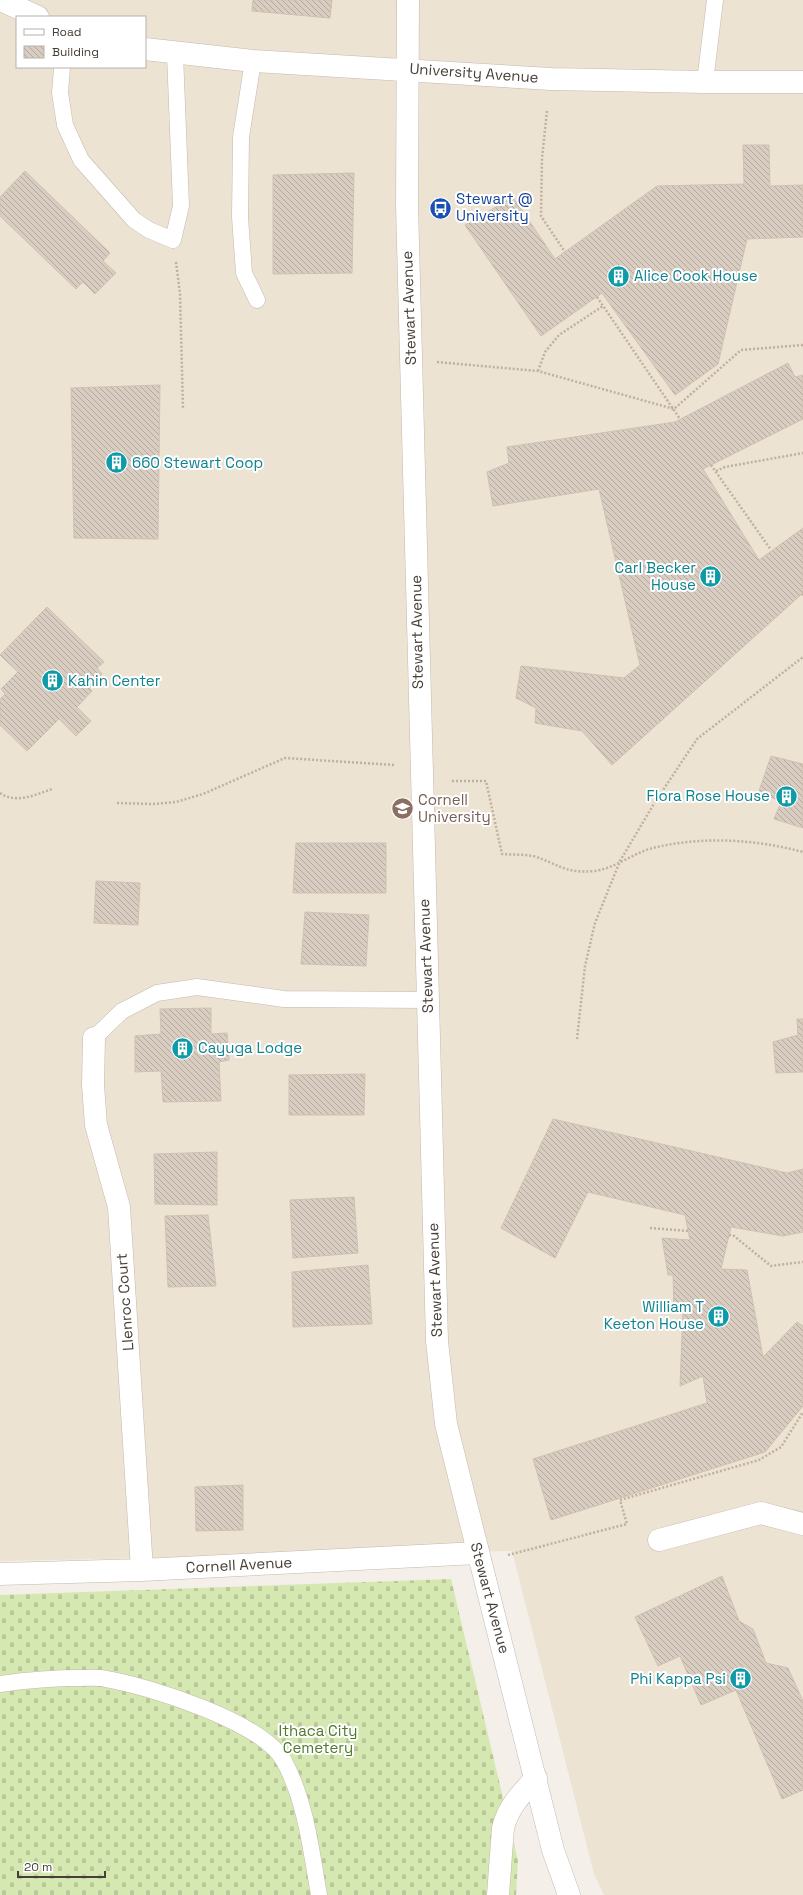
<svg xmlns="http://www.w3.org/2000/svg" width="803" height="1895" font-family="'Space Grotesk',sans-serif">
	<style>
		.education { fill: #ede3d2; fill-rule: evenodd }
		.cemetery { fill: url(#cemetery-stones) }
		.building { fill: url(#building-back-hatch); stroke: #d0c1b1 }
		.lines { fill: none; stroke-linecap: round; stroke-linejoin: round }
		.service-casing { stroke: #c2b9ae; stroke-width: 17 }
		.minor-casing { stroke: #c2b9ae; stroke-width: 23 }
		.tertiary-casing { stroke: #c2b9ae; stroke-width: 23 }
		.path { stroke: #c1b09c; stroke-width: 2.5; stroke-dasharray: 2 2; stroke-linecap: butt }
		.service { stroke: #fff; stroke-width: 16 }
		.minor { stroke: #fff; stroke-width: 22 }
		.tertiary { stroke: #fff; stroke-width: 22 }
		.labels { text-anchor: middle; stroke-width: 4; stroke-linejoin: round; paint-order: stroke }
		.street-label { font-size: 15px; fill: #473f37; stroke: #fff }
		.transit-label { font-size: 15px; fill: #164399; stroke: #fff; text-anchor: start }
		.culture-label { font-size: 15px; fill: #0d838f; stroke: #fff; text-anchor: start }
		.education-label { font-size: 15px; fill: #785e54; stroke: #fff; text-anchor: start }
		.park-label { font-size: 15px; fill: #50792a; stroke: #fff }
	</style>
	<defs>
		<pattern id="cemetery-stones" width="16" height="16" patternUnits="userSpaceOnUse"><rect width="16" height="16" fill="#d5e8b1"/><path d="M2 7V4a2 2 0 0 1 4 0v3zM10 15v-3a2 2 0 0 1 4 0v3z" fill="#b8c899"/></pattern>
		<pattern id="building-back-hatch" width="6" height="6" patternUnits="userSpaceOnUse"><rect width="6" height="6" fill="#d9cdc1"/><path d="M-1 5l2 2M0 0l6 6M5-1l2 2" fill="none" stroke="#b2a89e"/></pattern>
	</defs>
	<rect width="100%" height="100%" fill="#f4efe8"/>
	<!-- education -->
	<path class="education" d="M0,0H803V1895H604L594,1874L512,1551L0,1561ZM17,17H145V67H17Z"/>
	<!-- cemetery -->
	<path class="cemetery" d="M451,1579L518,1861L516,1895H0V1595Z"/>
	<!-- building -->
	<path class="building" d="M253,0H332L330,18L252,11Z
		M743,145H769L770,186L803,185V237L747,239L718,364L675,395L602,293L541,336L465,225L513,197L555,259L657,186L744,184Z
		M25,171L110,253L103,261L116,273L95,294L83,282L76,289L0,216V197Z
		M354,173L352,273L273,274V175Z
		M788,363L795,377L803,375V419L703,469L759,560L803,528V593L612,765L582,731L535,723L536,708L516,698L521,666L624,678L640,665L599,489L493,506L487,472L509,463L507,447L675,422Z
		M160,385L158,539L74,538L71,388Z
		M47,607L104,662L97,668L102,674L89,688L92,691L77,707L91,721L76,736L59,719L27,751L0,725V699L5,694L1,689L18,672L0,655Z
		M771,756L803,764V828L774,819L781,802L759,791Z
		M296,843H386V893H293Z
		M96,881L140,883L138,925L94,923Z
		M305,912L369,915L366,966L301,964Z
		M211,1008V1034L227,1033L229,1060L219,1062L221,1101L163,1102L161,1071L135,1072V1036L161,1034L160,1009Z
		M797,1019H803V1072L776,1073L773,1042L798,1035Z
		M365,1074L364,1115H289V1075Z
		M553,1119L787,1173L803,1169V1232L783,1236L731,1227L721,1269L747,1270L763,1357L797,1322L803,1326V1406L765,1452L551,1520L533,1459L707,1403L703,1376L680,1386L683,1309L674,1310L673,1275H668L662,1238L690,1240L685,1215L588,1192L555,1258L501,1228Z
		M217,1152V1205L155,1204L154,1154Z
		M354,1197L358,1253L293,1258L290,1200Z
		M208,1215L216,1286L168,1287L165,1216Z
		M368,1265L372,1324L293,1327L292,1272Z
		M243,1485V1530L196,1531L195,1487Z
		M722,1576L739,1621L753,1629L766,1663L788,1668L803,1701V1790L782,1799L736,1690L701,1705L680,1656L658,1666L635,1617Z"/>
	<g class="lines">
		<defs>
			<path id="service" d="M253,61L241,137L240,217L244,273L257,300
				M62,67L60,93L65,125L81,160L134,220L149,230L173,240L181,206L175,54
				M705,82L715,0
				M94,1038L122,1011L157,993L197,987L284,999L427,1000
				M0,1684C28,1680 54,1678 81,1678C89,1678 98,1677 106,1679C148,1686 263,1722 284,1761C306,1802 311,1850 319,1895"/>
			<path id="minor" d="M94,1038L93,1085L96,1125L119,1207L142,1570
				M659,1540L761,1513L803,1524
				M0,1574L142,1570L478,1553
				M498,1895L503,1828C508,1807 522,1793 536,1778"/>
			<path id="tertiary" d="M1,0L38,17
				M408,0L407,205L437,1341L446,1424L553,1850L569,1895
				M145,49L253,61L551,79L705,82H803"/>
		</defs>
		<!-- service casing -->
		<use href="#service" class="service-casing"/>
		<!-- minor casing -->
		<use href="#minor" class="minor-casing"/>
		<!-- tertiary casing -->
		<use href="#tertiary" class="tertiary-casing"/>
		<!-- path -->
		<path class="path" d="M547,111L542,158L541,216L565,252
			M176,262L180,294L183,409
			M597,297L680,419
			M437,362L538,371L674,409L741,350L803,345
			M538,371L545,352L559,335L603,306
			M711,465L771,550
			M716,471L725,467L803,453
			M802,594L803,595
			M452,781H486L502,854C512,855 523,854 533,856C557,863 564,874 594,871C614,869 633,853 653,848C702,836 754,839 803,852
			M0,793C16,804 35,795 52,789
			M117,803L153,804L176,802L203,794L285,758L394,765
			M577,1039L585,966L595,923L620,861L655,802L697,739L803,657
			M650,1228L688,1231
			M729,1235L734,1236L771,1266L803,1262
			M508,1555L627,1524L620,1500L759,1460L781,1447L803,1412"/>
		<!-- service -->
		<use href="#service" class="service"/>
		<!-- minor -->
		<use href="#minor" class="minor"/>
		<!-- tertiary -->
		<use href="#tertiary" class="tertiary"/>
	</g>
	<!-- icons -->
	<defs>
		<symbol id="bus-disc" viewBox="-11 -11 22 22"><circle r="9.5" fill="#1a4fb4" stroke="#fff"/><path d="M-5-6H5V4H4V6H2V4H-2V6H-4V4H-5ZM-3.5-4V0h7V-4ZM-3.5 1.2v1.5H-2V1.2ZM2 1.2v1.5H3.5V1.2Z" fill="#fff"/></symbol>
		<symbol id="building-disc" viewBox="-11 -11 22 22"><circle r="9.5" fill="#0f9aa8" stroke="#fff"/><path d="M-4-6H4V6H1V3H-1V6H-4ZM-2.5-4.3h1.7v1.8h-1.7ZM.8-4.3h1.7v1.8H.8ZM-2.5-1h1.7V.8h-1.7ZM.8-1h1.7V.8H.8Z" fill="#fff"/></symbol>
		<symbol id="university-disc" viewBox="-11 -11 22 22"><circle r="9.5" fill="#8d6e63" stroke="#fff"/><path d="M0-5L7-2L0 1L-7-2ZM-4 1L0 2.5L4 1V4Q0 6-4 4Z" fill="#fff"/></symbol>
	</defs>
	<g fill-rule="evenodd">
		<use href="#bus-disc" x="428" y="196" width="25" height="25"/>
		<use href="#building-disc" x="606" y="264" width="25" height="25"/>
		<use href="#building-disc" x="104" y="450" width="25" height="25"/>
		<use href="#building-disc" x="698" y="564" width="25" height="25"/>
		<use href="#building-disc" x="40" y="668" width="25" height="25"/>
		<use href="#building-disc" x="774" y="784" width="25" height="25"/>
		<use href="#university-disc" x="390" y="796" width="25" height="25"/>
		<use href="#building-disc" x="170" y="1036" width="25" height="25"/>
		<use href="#building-disc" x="706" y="1304" width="25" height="25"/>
		<use href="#building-disc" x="728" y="1666" width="25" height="25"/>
	</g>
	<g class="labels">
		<!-- street labels -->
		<g class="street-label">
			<text transform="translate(474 73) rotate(4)" y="5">University Avenue</text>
			<text transform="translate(409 308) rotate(-92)" y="5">Stewart Avenue</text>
			<text transform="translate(417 632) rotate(-91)" y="5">Stewart Avenue</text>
			<text transform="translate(426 956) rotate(-92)" y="5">Stewart Avenue</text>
			<text transform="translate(435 1280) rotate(-92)" y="5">Stewart Avenue</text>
			<text transform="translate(125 1302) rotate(-94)" y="5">Llenroc Court</text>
			<text transform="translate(239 1565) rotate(-3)" y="5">Cornell Avenue</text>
			<text transform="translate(490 1598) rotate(75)" y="5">Stewart Avenue</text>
		</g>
		<!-- transit labels -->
		<g class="transit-label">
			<text x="456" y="204">Stewart @<tspan x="456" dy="17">University</tspan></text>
		</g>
		<!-- culture labels -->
		<g class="culture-label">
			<text x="634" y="281">Alice Cook House</text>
			<text x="132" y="468">660 Stewart Coop</text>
			<text x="696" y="573" text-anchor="end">Carl Becker<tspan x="696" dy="17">House</tspan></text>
			<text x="68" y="686">Kahin Center</text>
			<text x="770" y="801" text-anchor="end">Flora Rose House</text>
			<text x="198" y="1053">Cayuga Lodge</text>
			<text x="704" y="1312" text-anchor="end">William T<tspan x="704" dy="17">Keeton House</tspan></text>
			<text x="726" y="1684" text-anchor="end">Phi Kappa Psi</text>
		</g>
		<!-- education labels -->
		<g class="education-label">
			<text x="418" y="805">Cornell<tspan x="418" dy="17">University</tspan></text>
		</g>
		<!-- park labels -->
		<g class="park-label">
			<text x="318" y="1736">Ithaca City<tspan x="318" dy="17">Cemetery</tspan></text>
		</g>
	</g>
	<!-- legend -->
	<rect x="16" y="16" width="130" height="52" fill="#ffffff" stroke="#b5b2af"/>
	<rect x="24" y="29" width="20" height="6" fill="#ffffff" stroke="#b5b2af"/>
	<text x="52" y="36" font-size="12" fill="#473f37">Road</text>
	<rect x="24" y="46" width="20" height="12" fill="url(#building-back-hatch)" stroke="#b5b2af"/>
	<text x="52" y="56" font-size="12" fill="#473f37">Building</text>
	<!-- scale -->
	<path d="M18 1871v6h87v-6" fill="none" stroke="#473f37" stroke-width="2"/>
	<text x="24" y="1871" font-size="12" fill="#473f37" stroke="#ffffff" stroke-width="3" paint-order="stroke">20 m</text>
</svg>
